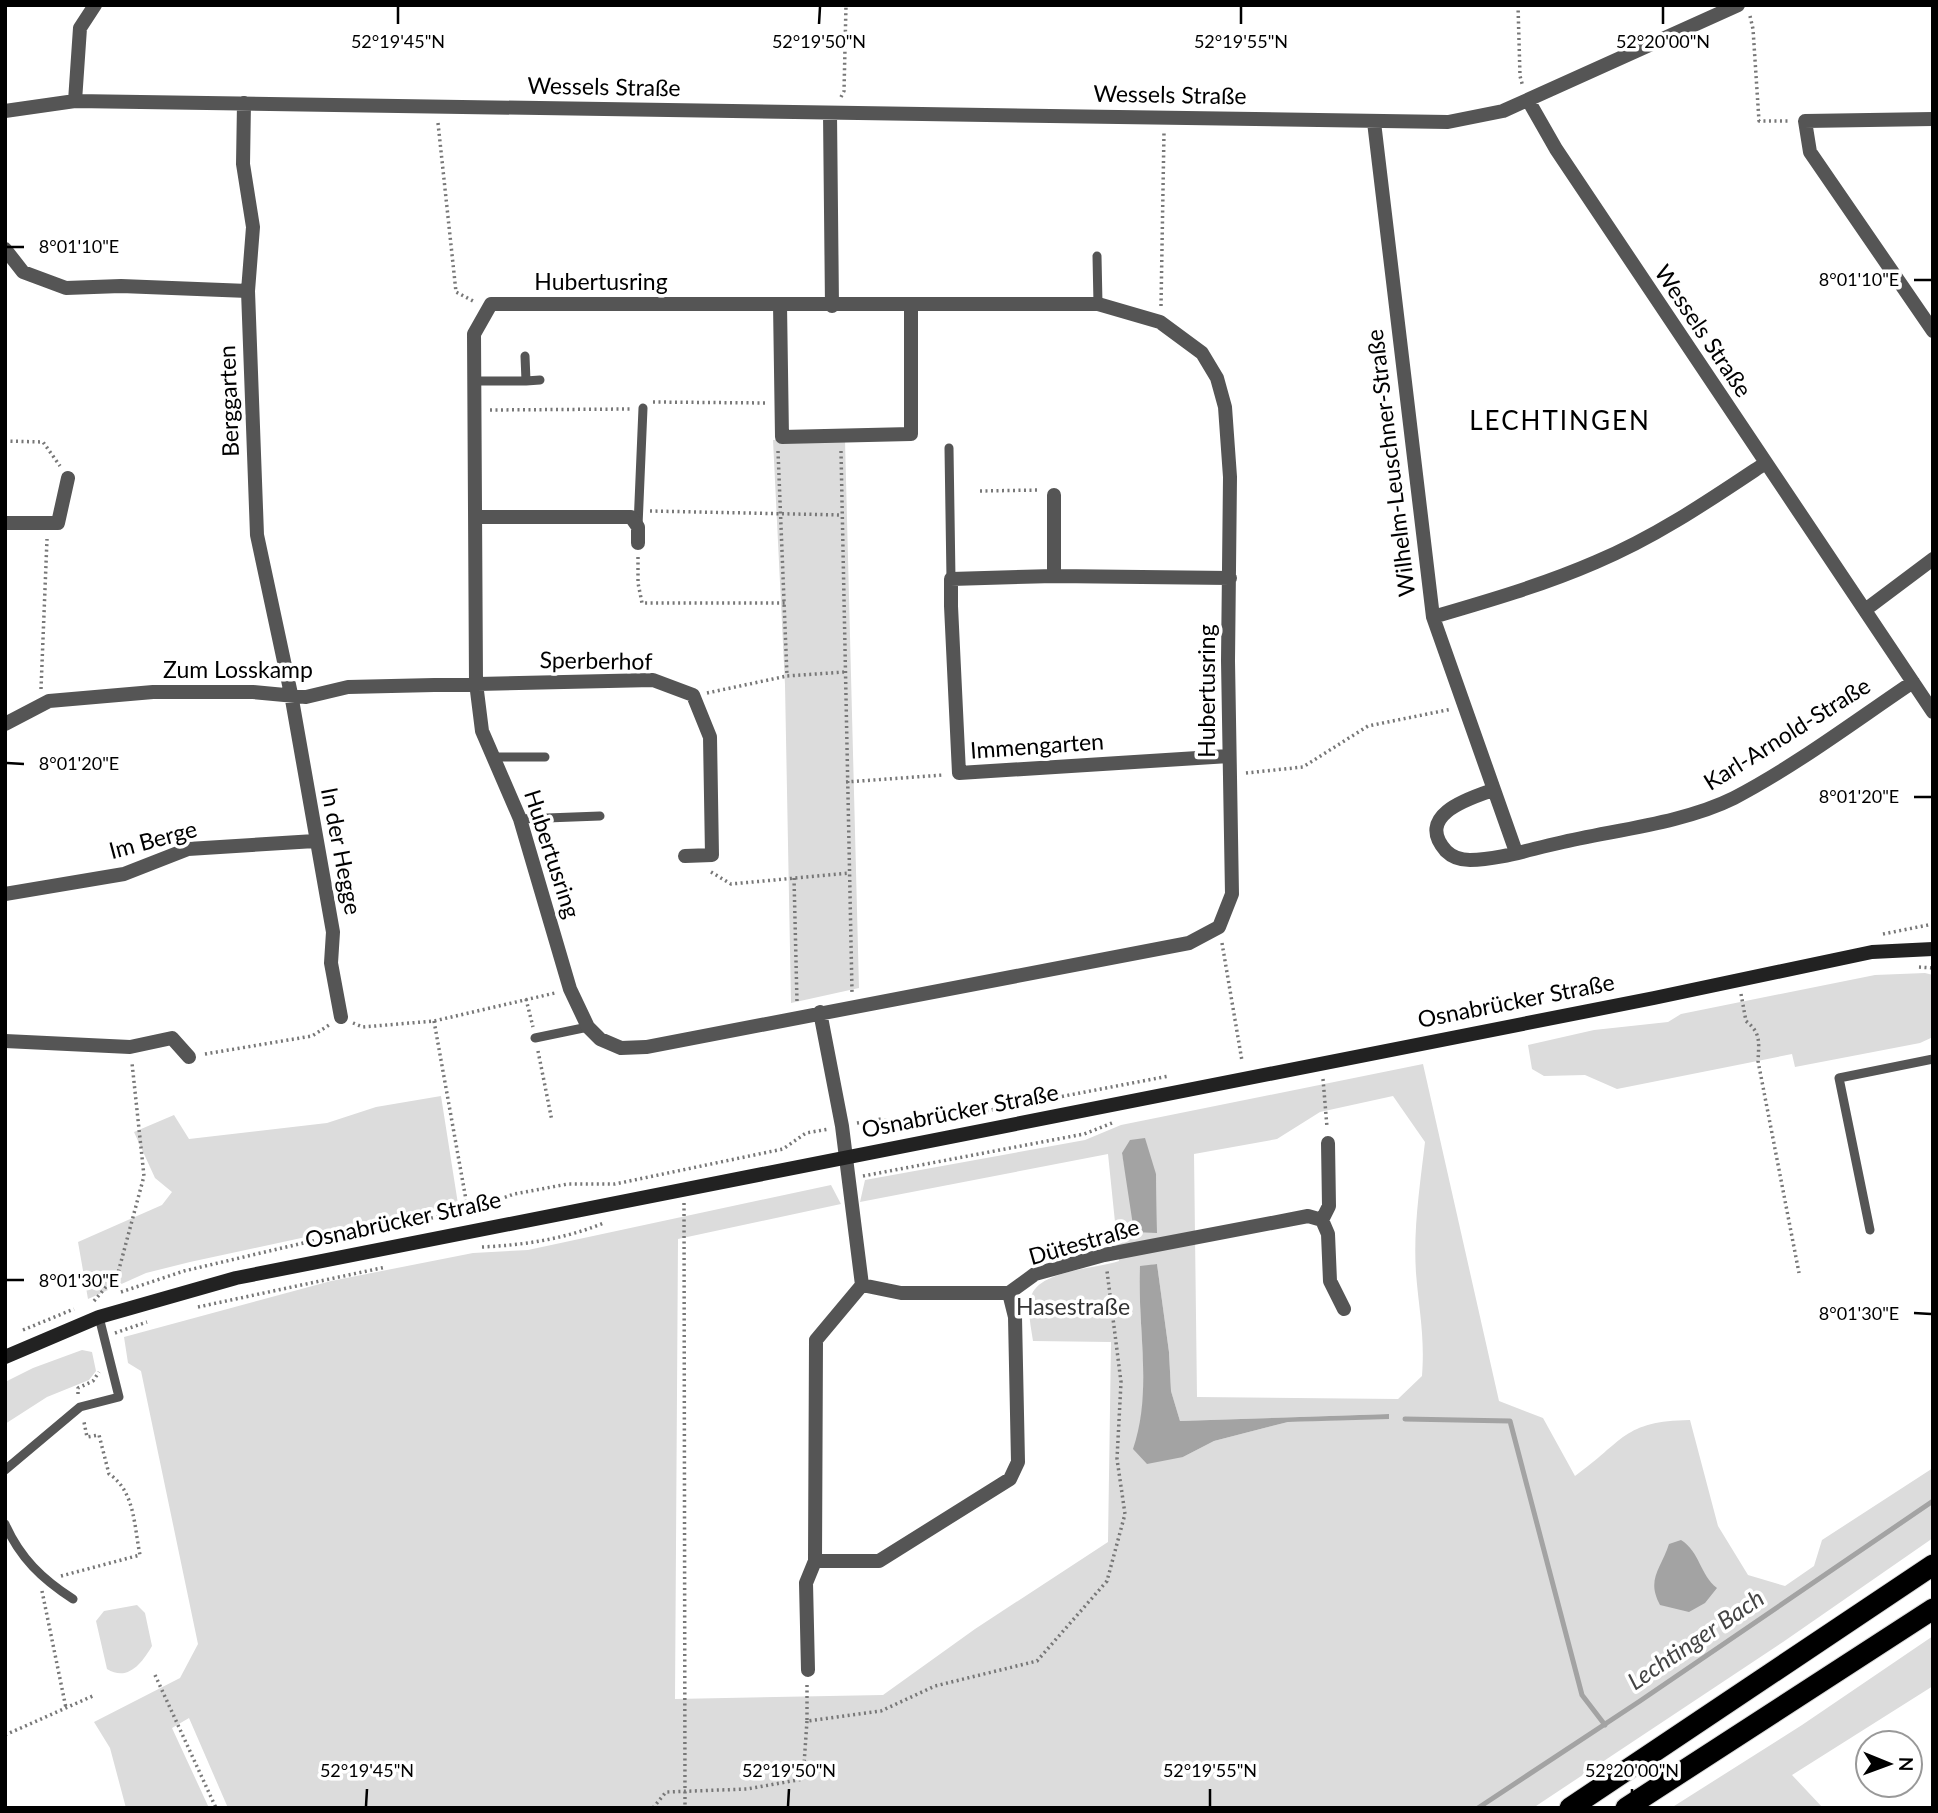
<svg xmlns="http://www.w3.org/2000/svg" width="1938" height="1813" font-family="Lato,sans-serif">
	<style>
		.green { fill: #dcdcdc; fill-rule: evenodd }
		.water { fill: #a3a3a3 }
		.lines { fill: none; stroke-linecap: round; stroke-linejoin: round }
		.stream { stroke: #a3a3a3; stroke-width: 5 }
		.highway-casing { stroke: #dbdbdb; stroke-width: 23 }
		.path { stroke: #777; stroke-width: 3.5; stroke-dasharray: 2 3.5; stroke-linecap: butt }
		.lane { stroke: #555; stroke-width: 9 }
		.street { stroke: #555; stroke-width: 14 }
		.secondary { stroke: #222; stroke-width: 14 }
		.highway { stroke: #000; stroke-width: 21 }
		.ticks { fill: none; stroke: #000; stroke-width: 2.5 }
		.labels { text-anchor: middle; stroke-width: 7; stroke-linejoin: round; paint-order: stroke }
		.street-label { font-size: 23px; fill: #000; stroke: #fff }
		.park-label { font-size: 23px; fill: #333; stroke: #fff }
		.water-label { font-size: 24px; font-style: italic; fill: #444; stroke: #fff }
		.quarter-label { font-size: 26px; letter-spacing: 2px; fill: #000; stroke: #fff }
		.ticks-label { font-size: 18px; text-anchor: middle; fill: #000; stroke: #fff; stroke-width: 7; stroke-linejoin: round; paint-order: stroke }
	</style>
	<rect width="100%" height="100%" fill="#fff"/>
	<!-- green -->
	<path class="green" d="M773,440H845L859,988L791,1003L785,685Z
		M1925,973L1933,975V1037L1920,1043L1795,1067L1792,1054L1617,1089L1585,1075L1544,1076L1532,1069L1528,1045L1594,1030L1668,1022L1681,1014L1875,975Z
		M1423,1064L1499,1401L1543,1418L1575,1476C1624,1441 1623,1421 1690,1420L1718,1526L1748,1575L1785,1586L1814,1566L1822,1540L1933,1468V1538L1783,1642L1533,1808H228L189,1718L172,1728L209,1808H126L110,1748L94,1722L180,1678L198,1644L141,1371L128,1363L124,1337L331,1281L473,1253L528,1250L831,1185L841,1204L678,1239L675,1699L883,1695L975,1629L1108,1542L1111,1342L1033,1341C1031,1327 1027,1311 1031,1297C1038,1270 1096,1269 1119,1261L1108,1154L860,1202L865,1180L1085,1140L1121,1125ZM1393,1096L1425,1142C1420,1185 1413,1230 1416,1273C1419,1311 1425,1336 1422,1376L1398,1399L1197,1397L1194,1154L1277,1139L1320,1112ZM1122,1153L1156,1174L1157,1232L1127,1180ZM1157,1264L1169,1352L1171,1391L1180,1421L1388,1414L1389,1418L1288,1422L1214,1441L1183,1457L1134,1449C1153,1391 1137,1327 1140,1267Z
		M441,1096L458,1204L190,1262L146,1273L88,1299L78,1242L162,1205L172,1192L155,1178L134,1132L174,1115L189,1139L327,1123L376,1107Z
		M82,1350L92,1352L96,1371L89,1380L47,1397L5,1424V1382L33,1368Z
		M137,1605L145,1613L152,1646C142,1663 128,1682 107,1669L96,1621L104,1611Z
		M1933,1636V1686L1792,1775L1823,1808H1671L1802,1725Z"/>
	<!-- water -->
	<path class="water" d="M1145,1138L1156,1174L1157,1233L1134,1232L1122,1153L1130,1140Z
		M1157,1264L1169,1352L1171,1391L1180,1421L1389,1414V1419L1288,1422L1214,1441L1183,1457L1147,1464L1133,1449C1153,1391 1137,1327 1140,1266Z
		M1681,1540C1700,1552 1700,1575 1717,1588L1705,1603L1689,1612L1660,1605C1646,1579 1661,1569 1669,1544Z"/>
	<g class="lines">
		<!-- stream -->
		<path class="stream" d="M1405,1419L1510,1421L1582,1695L1605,1725
			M1478,1808L1640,1701L1933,1501"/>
		<defs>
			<path id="highway" d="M1570,1808L1933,1565
				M1626,1808L1933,1609"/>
		</defs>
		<!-- highway casing -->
		<use href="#highway" class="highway-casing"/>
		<!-- path -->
		<path class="path" d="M1518,5L1520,76L1523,87
			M1750,16L1753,29L1759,121H1789
			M841,97L844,91L846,5
			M438,123L456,292L475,302
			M1161,306L1164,132
			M653,402L767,403
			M490,410L630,409
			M5,441L43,442L60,466
			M778,451L787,676L844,672
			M841,451L852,992
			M980,491L1040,490
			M650,511L842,515
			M638,557V583L642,603H786
			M41,689L47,539
			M707,693L787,676
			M1246,773L1303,767L1368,726L1452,709
			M846,782L943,775
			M711,872L731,884L850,873
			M794,878L797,1002
			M1883,934L1933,924
			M1222,943L1242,1061
			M1919,967L1933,968
			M1741,994L1746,1021C1761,1033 1759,1042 1758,1061L1799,1273
			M526,999L533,1027
			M434,1021L468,1211
			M353,1023L363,1027L434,1021L555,993
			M538,1051L552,1121
			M205,1054L312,1036L329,1025
			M1323,1079L1327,1127
			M857,1123L881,1119L907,1126L1169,1076
			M863,1176L1084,1134L1112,1123
			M684,1203L685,1808
			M482,1247C525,1245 564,1239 604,1223
			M121,1292L184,1271L312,1241L468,1211L514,1194L568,1184H615L783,1149L806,1133L829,1129
			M94,1301L118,1273L144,1176L132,1063
			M198,1307L386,1267
			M23,1330L74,1309
			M115,1333L147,1322
			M78,1394V1388L93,1381L99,1372
			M61,1576L140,1555C134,1526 135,1491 109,1474L99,1435L87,1437L84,1422
			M42,1591L66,1708
			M155,1675L216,1808
			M807,1685V1721L881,1711L935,1686L1037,1661L1107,1581L1125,1514L1117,1459L1121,1382L1107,1271
			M5,1735L95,1695
			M653,1808L666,1792L747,1789L803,1779L807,1721"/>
		<!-- lane -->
		<path class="lane" d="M1097,256L1098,304
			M474,381H526L525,356
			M526,381L540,380
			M949,448L951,579
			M638,526L643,408
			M492,757H545
			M520,819L600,816
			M535,1038L588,1027
			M1870,1230L1839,1078L1933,1059
			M5,1470L80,1407L119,1397L99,1317
			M5,1524C20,1558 42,1579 73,1599"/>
		<!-- street -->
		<path class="street" d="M1528,100L1556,149L1933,712
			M75,101L80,28L95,5
			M244,103L243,164L253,227L248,291L257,535L291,694L333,932L331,963L341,1017
			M5,111L75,101L1448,122L1503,111L1738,5
			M830,114L832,306
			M1933,119L1805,121L1810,152L1933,331
			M1374,122L1433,617L1516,852
			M5,249L23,272L66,288L121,286L248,291
			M491,304H1098L1160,322L1202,353L1217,378L1225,407L1230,477L1228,661L1232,894L1219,927L1189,943L646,1047L621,1048L600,1039L588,1027L570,989L520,819L482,731L476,683L474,334Z
			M780,304L782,437L911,434V306
			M1054,495V576
			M477,517H631L638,527V543
			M5,523H58L68,478
			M1865,610L1933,559
			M1433,617C1488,601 1543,585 1596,562C1656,537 1710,500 1764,464
			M5,724L49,701L153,692H253L306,697L348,687L653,680L693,695L710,737L712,855L685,856
			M1229,756L959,773L951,606V579L1054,576L1230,578
			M1493,790C1470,798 1414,815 1446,851C1452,857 1461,860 1470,860C1498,860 1531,849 1559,843C1614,830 1684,823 1734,798C1797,765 1855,721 1913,682
			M5,894L124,874L188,849L315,841
			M820,1012L842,1126L862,1285L901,1293H1009L1035,1274L1104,1255L1308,1216L1322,1220L1328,1234L1330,1281L1344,1309
			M5,1041L130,1047L172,1038L189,1057
			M1322,1220L1329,1206L1328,1143
			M862,1285L816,1340L815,1561H879L1010,1479L1018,1462L1015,1317L1009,1293
			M808,1670L806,1583L815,1561"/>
		<!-- secondary -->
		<path class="secondary" d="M5,1357L99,1317L236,1278L1654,998L1872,952L1933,949"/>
		<!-- highway -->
		<use href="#highway" class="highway"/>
	</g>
	<!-- ticks -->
	<path class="ticks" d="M398,24V7M819,24L820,7M1241,24V7M1663,24V7M7,247H24M1914,280H1931M7,763L24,764M1914,797H1931M7,1280H24M1914,1313L1931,1314M366,1806L367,1789M788,1806L789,1789M1210,1806V1789M1632,1806V1789"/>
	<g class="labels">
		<!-- street labels -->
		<g class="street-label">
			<text transform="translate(604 87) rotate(1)" y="8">Wessels Straße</text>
			<text transform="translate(1170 95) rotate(1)" y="8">Wessels Straße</text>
			<text x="601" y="290">Hubertusring</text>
			<text transform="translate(1703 331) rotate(56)" y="8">Wessels Straße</text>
			<text transform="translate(229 401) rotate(-92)" y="8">Berggarten</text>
			<text transform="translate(1391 463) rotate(-97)" y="8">Wilhelm-Leuschner-Straße</text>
			<text transform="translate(596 661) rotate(1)" y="8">Sperberhof</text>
			<text x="238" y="678">Zum Losskamp</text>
			<text transform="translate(1207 691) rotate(-90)" y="8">Hubertusring</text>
			<text transform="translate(1787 734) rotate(-32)" y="8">Karl-Arnold-Straße</text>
			<text transform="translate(1037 746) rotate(-4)" y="8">Immengarten</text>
			<text transform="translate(153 840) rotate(-15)" y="8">Im Berge</text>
			<text transform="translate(341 851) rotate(79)" y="8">In der Hegge</text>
			<text transform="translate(552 854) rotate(72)" y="8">Hubertusring</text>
			<text transform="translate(1516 1001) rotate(-11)" y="8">Osnabrücker Straße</text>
			<text transform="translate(960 1111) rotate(-11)" y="8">Osnabrücker Straße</text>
			<text transform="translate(403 1220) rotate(-12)" y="8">Osnabrücker Straße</text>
			<text transform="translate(1084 1242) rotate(-16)" y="8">Dütestraße</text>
		</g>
		<!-- park labels -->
		<g class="park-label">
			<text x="1073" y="1315">Hasestraße</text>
		</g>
		<!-- water labels -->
		<g class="water-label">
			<text transform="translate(1696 1640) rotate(-34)" y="8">Lechtinger Bach</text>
		</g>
		<!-- quarter labels -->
		<g class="quarter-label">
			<text x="1560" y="430">LECHTINGEN</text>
		</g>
	</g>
	<g class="ticks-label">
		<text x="398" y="48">52°19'45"N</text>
		<text x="819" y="48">52°19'50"N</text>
		<text x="1241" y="48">52°19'55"N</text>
		<text x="1663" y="48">52°20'00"N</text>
		<text x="79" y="253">8°01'10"E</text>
		<text x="1859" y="286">8°01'10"E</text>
		<text x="79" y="770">8°01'20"E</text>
		<text x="1859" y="803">8°01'20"E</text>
		<text x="79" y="1287">8°01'30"E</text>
		<text x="1859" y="1320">8°01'30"E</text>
		<text x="367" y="1777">52°19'45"N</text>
		<text x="789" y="1777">52°19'50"N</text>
		<text x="1210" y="1777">52°19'55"N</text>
		<text x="1632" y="1777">52°20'00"N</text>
	</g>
	<!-- border -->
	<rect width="1938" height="1813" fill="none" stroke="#000000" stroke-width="14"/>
	<!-- north arrow -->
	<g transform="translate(1889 1764) rotate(91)"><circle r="33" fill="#ffffff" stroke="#999999" stroke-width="2"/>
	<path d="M0-5L12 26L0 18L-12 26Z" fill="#000000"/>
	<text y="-10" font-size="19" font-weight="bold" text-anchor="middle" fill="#000000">N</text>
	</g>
</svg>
